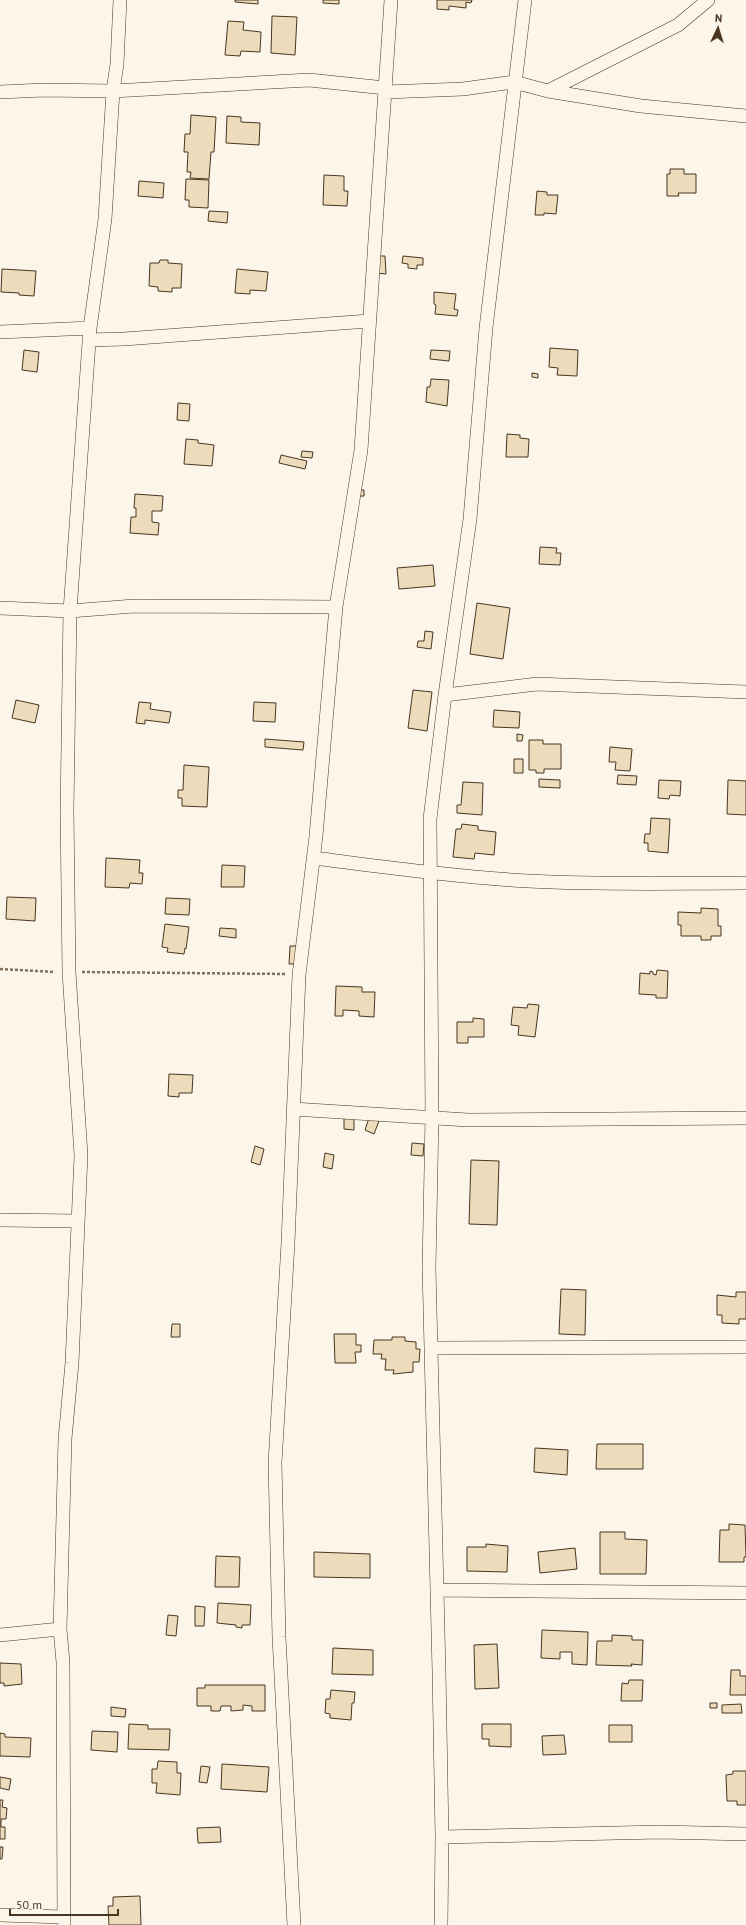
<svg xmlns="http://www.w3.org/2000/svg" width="746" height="1925" font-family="'PT Sans',sans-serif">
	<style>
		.building { fill: #ecdcbc; stroke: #4a3520 }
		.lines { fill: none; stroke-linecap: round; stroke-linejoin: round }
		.street-casing { stroke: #4a3520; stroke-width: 14 }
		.path { stroke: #7f6f5c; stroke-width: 2.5; stroke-dasharray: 3 2; stroke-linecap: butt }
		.street { stroke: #fbf6e9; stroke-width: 13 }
	</style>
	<rect width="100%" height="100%" fill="#fbf6e9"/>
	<!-- building -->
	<path class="building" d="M235,0H258V4L235,2Z
		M323,0H339V4L323,3Z
		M437,0H472L471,3L466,2V8L449,6V10L437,9Z
		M272,16L297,17L295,55L271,53Z
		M228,21L244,22L243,30L261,32L260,52L241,51L240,56L225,55Z
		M191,115L216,117L214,152H211L209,179L190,178L191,172H187L188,152H184L185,134H190Z
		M227,116L241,117V122L260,123L259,145L226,143Z
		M670,169H684V174H696V193H678L679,196H667V174H670Z
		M324,175L344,176V191H348L347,206L323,205Z
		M186,179L209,180L208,208L189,207V200H185Z
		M139,181L164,183L163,198L138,196Z
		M537,191L547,192V195H558L556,214L544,213V215H535Z
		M209,211L228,212L227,223L208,221Z
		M377,256H385L386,274L376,273Z
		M403,256L423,258V265H417V269L408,268V264L402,263Z
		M160,260H168V263L182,264L181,288H172V292L158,291V287L149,286L150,263H159Z
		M2,269L36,271L34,296L19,295V293L1,292Z
		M237,269L268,272L266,291L250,290V294L235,293Z
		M434,292L456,294L454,309L458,310L457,316L435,314L436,305L434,304Z
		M550,348L578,350L577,376L557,375L558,368L549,367Z
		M24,350L39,352L37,372L22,370Z
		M431,350L450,351L449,361L430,359Z
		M532,373L538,374V378L532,377Z
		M431,379L449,380L447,406L426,402L427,387H430Z
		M178,403L190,404L189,421L177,420Z
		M507,434L520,435V438L529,439L528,457H506Z
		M186,439L198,440V443L214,445L212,466L184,464Z
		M302,451L313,452L312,458L301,457Z
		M281,455L307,461L305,469L279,463Z
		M357,490H364V496H357Z
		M135,494L163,496L162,511H152V522L159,523L158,535L130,533L131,517H136V508H134Z
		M540,547L557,548L556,553H561L560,565L539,564Z
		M433,565L435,586L399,589L397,568Z
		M477,603L510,608L503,659L470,654Z
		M425,631L433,632L431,649L417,647L418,641H424Z
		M413,690L432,692L427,731L408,728Z
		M16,700L39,705L35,723L12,718Z
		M139,702L151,703L150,709L171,712L169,723L145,720V724L136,723Z
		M254,702L276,703L275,722L253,721Z
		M494,710L520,712L519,728L493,727Z
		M517,734L523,735L522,741H517Z
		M265,739L304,742L303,750L265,747Z
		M529,740H543V744H561V769H544V773H536V770H529Z
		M610,747L632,749L630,771L615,770L616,762H609Z
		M514,759H523V773H514Z
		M184,765L209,767L207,807L182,806V798H178V790H183Z
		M618,775L637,776L636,785L617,784Z
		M539,779L560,780V788L539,787Z
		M659,780L681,781L680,796L670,795L669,799L658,798Z
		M728,780L746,781V815L727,814Z
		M463,782L483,783L482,815L457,813V805H461Z
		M651,818L670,819L668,853L648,851V843H644L645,834H650Z
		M462,824L478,826V830L496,832L494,855L475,853L474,859L453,857L456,829H461Z
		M106,858L140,860L139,873H143L142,884L130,883L129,888L105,887Z
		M222,865L245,866L244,887H221Z
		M7,897L36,898L35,921L6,919Z
		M166,898L190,899L189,915L165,914Z
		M701,908L718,909V926H721V936H711V940H701V936H681V925H678V912L701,913Z
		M165,924L189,927L186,949L185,948L184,954L167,952L168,948L162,947Z
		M220,928L236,929V938L219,936Z
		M290,946H300L299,964H289Z
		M657,970L668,971L667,998H656V995L639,994L640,973L650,974V971L653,972V974L656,975Z
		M336,986L362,987V992H375L374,1017L359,1016V1011L343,1010V1016H335Z
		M528,1004L539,1005L535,1037L518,1035L519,1026L511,1025L513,1007L527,1008Z
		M473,1018L484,1019V1037H468V1043H457V1022H473Z
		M169,1074L193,1075L192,1093H179V1097L168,1096Z
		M344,1115H354V1130L344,1129Z
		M369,1118L379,1121L374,1134L365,1130Z
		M412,1143L424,1144L423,1156L411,1155Z
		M255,1146L264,1149L260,1165L251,1162Z
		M325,1153L334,1155L332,1169L323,1167Z
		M471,1160L499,1161L497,1225L469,1224Z
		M561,1289L586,1290L585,1335L559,1334Z
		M736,1292H746V1319H739V1324L722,1323V1315H717V1295L736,1297Z
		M172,1324H180V1337H171Z
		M334,1334H356V1345H361V1352H355L356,1363H335Z
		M392,1337H405V1341L416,1342V1349H420L419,1362H413V1372L393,1374L394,1370H385L386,1359H381L382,1354H373L374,1340H392Z
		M597,1444H643V1469H596Z
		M535,1448L568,1450L567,1475L534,1472Z
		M729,1524L745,1525L746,1557H744V1562H719L720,1530H729Z
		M600,1532H625V1539L647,1540L646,1574H600Z
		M486,1544L508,1546L507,1572L467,1571V1547H486Z
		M575,1548L577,1569L540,1573L538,1552Z
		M314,1552L370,1554V1578L314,1577Z
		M216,1556L240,1557L239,1587H215Z
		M218,1603L251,1605L250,1625H242V1628L236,1627V1625L217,1623Z
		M195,1606L205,1607L204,1626H195Z
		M168,1615L178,1616L176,1636L166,1635Z
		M542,1630L588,1632L587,1665L572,1664V1652H560V1659L541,1658Z
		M612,1635L632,1636V1640H643L642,1665L631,1664L632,1666L596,1665L597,1641H612Z
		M497,1644L499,1688L475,1689L474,1645Z
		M333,1648L373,1650V1675L332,1674Z
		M0,1663L21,1664L22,1684L4,1686V1683H0Z
		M731,1670H740V1676H746V1695H730Z
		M629,1680H643L642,1701H621L622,1683L628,1684Z
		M205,1685H265V1711H252V1706L243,1705V1710L231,1711V1706H221L220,1711H211V1706H197V1688H205Z
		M331,1690L355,1692L354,1703H352L351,1720L330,1718V1714L325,1713L326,1699H330Z
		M710,1703H717V1708H710Z
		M741,1704L742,1713H722V1705Z
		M111,1707L126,1709L125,1717L111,1716Z
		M129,1724L148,1725V1729H170L169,1750L128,1749Z
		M482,1724H511V1747L489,1746V1739H482Z
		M609,1725H632V1742H609Z
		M92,1731L118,1732L117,1752L91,1750Z
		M0,1733L5,1734V1737L31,1738L30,1757L0,1756Z
		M564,1735L566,1754L543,1755L542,1736Z
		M158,1761L177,1762V1773H181L180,1795L156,1793L157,1783H152V1769H157Z
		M222,1764L269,1767L267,1792L221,1789Z
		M201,1766L210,1767L207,1783L199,1782Z
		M733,1771H746V1805H737V1801H727L726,1775L733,1774Z
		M0,1777L11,1779L9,1790L0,1788Z
		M0,1800H3L2,1807L7,1808L6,1819H1V1827H5V1839H0Z
		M220,1827L221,1842L198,1843L197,1828Z
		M0,1847H3L2,1859H0Z
		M140,1896L141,1925H109L108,1906H113V1897Z"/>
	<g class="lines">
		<defs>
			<path id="street" d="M548,91L678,25L708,0
				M0,92L44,90L113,91L309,80L385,88
				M386,92L463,89L514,82L548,91L641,106L746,116
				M0,332L90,328
				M89,340L124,339L369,321
				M0,608L70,611L134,606L336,607
				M445,695L537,684L746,692
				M314,858C385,867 456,877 528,881C600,885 673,883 746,883
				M293,1109L468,1120L746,1118
				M0,1220L78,1221
				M431,1348L746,1347
				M438,1590L746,1593
				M0,1635L60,1629
				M442,1837L660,1832L746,1834
				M0,1915L63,1917
				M64,1925L63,1662L60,1629L65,1439L72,1363L81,1155L69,972L67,811L70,611L90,328L105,219L113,91L117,64L120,0
				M294,1925L279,1637L275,1463L288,1243L299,975L316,836L336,607L361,450L391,0
				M441,1925L442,1837L439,1671L429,1268L432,1117L430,819L445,695L470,519L486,328L525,0"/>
		</defs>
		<!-- street casing -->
		<use href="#street" class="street-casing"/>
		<!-- path -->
		<path class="path" d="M0,969L55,972
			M82,972L285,974"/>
		<!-- street -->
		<use href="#street" class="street"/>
	</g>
	<!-- north arrow -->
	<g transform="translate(718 28) rotate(4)" stroke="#fbf6e9" stroke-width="3" paint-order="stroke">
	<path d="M0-3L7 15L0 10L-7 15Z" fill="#4a3520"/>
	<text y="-6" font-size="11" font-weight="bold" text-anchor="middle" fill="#4a3520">N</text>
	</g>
	<!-- scale -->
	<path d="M10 1909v6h108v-6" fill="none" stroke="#4a3520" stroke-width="2"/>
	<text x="16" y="1909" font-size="12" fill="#4a3520" stroke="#fbf6e9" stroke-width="3" paint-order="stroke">50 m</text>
</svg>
